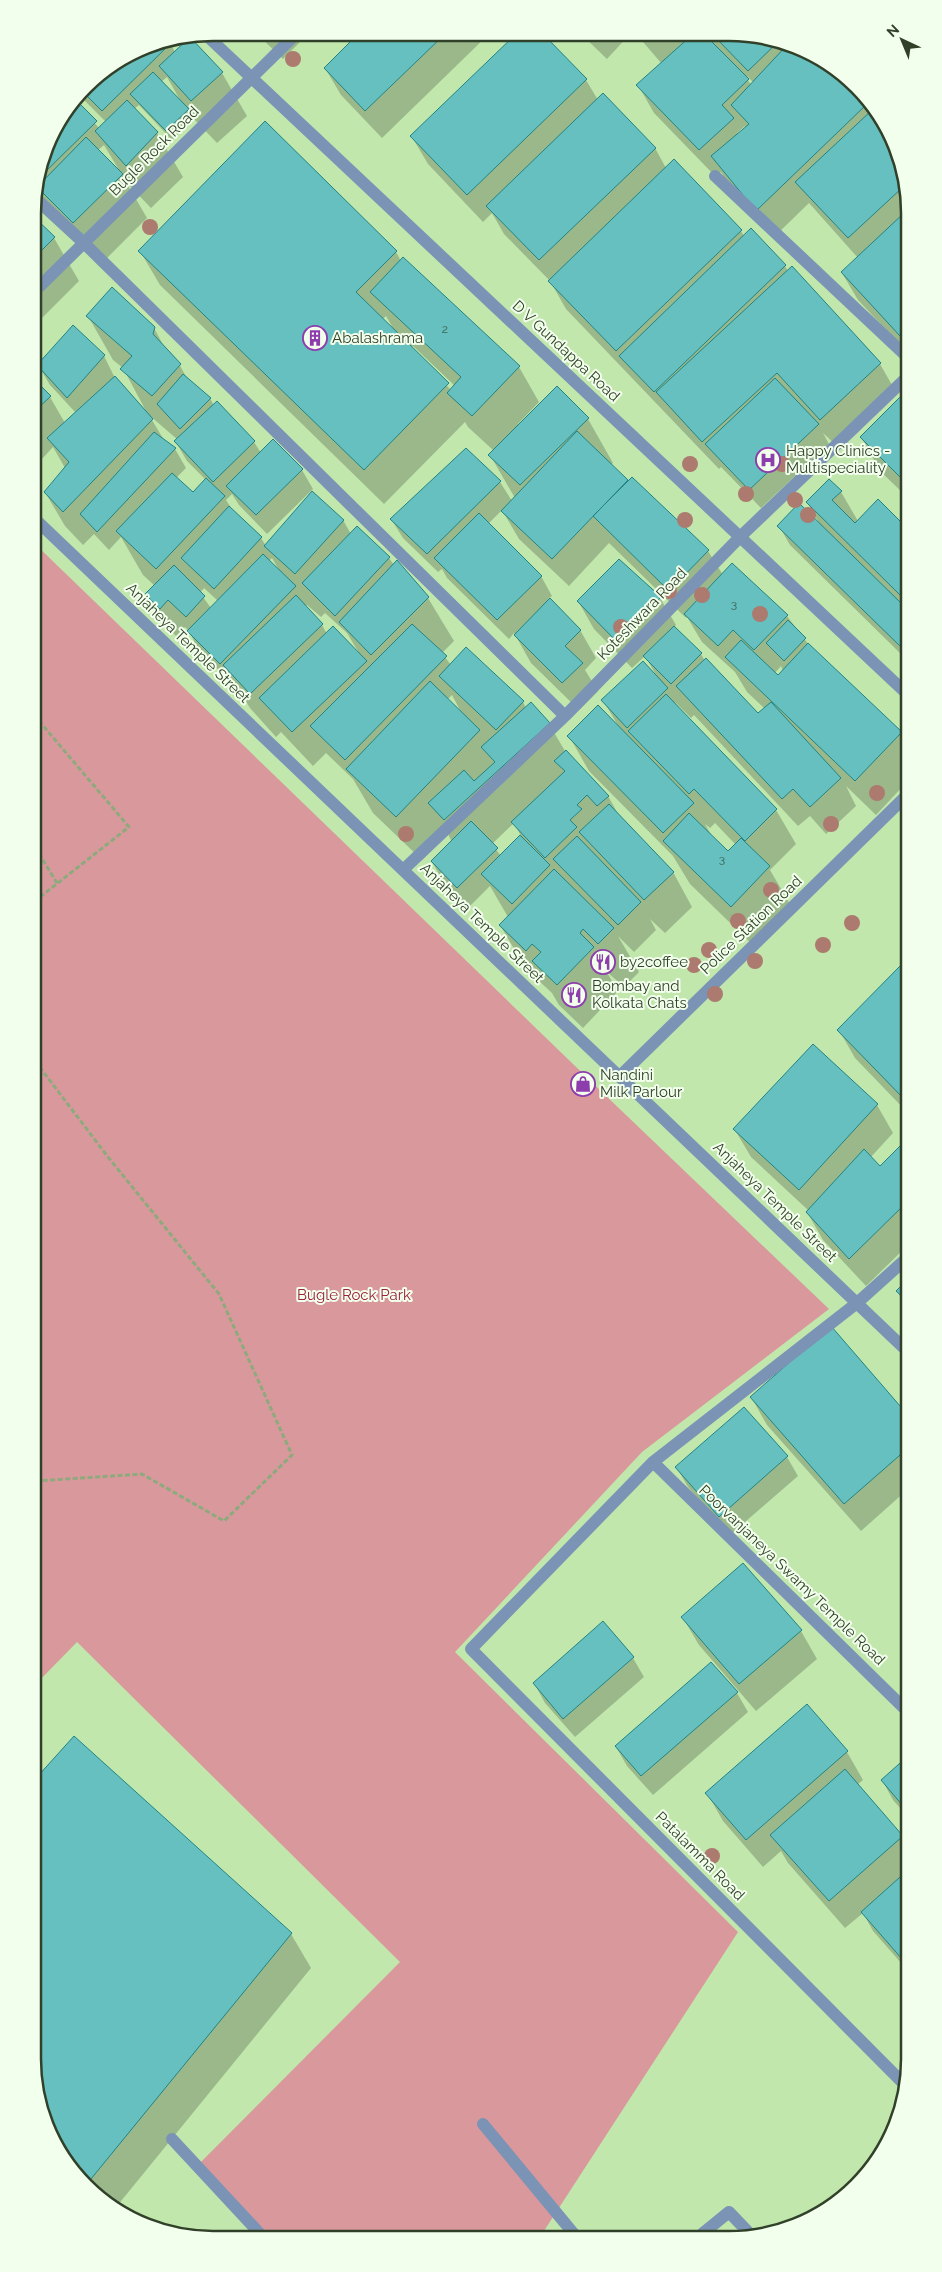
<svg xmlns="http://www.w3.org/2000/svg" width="942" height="2272" font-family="Raleway,sans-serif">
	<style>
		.green { fill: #d9989c }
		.shadow { fill: #0003; fill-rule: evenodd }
		.building { fill: #66c0c0; stroke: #218484 }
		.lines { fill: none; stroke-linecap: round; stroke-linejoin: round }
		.path { stroke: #8daa7d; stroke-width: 3; stroke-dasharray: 5 2.5; stroke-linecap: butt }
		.minor { stroke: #7b94b5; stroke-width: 12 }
		.tree { fill: #ac7a6e }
		.labels { text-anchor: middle; stroke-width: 4; stroke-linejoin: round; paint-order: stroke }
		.number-label { font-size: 12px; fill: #3e604f }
		.street-label { font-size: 15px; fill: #314029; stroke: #f3ffed }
		.poi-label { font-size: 15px; fill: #314029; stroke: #f3ffed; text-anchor: start }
		.park-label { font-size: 15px; fill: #9b213a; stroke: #f3ffed }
		.rim { fill: none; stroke: #314029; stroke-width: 2.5 }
	</style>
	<rect width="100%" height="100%" fill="#c1e7ad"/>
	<!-- green -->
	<path class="green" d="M34,543L603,1093L829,1309L642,1452L455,1652L738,1932L542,2234L257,2236L194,2169L400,1962L77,1642L37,1683Z"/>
	<!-- shadow -->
	<path class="shadow" d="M256,33H309L283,59Z
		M361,33L489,34L382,138L341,95L325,68Z
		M518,34L543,35L586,80L598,100L655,148L666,168L741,231L744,236L785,266L788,271L792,268L880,364L896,392L837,446L823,433L829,444L761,508L721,467L719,469L566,309L550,281L504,234L492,213L483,222L428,164L412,137Z
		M582,35H629L607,59Z
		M637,35L705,36L715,46L710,36H764L809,51L843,75L862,95L903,167L904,349L858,300L842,273L858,258L809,203L773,238L728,184L721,172L716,177L654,113L638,85L662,64ZM747,76L754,83L751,85L746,77ZM745,126L746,128L739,134L737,133Z
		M170,43L175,52L222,73L247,116L217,143L194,119L172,140L139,105L134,109L157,133L183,177L151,208L126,182L147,218L99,266L35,192L51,133L94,78L144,46ZM167,77L180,100L161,82ZM83,99L106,122L99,128L78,104ZM104,145L119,170L98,150Z
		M33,217L54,238L79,281L33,327Z
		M140,251L396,252L401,261L519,367L539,402L518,424L519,426L588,419L613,463L610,465L628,482L632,479L708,551L723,575L787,616L809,645L901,733L905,740V784L876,815L846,786L856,806L826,834L810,816L798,826L694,715L691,718L675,702L679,709L776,810L796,844L770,870L794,911L757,949L690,884L673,856L589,771L569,736L617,724L603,700L656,675L645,656L632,668L594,629L578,601L660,598L676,625L674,627L701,654L705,661L758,715L765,709L747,692L735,672L702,642L687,617L686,618L609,543L569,586L519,539L502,510L488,524L541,576L552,596L548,599L580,630L596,658L585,670L598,691L579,710L531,663L514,633L509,639L447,578L442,569L438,572L403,538L391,519L466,450L500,482L512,501L515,498L490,455L494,451L468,427L465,422L384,504L160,285ZM386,316L394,330L382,320ZM413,346L455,386L451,390L411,348ZM781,666L783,671L778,676L775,673ZM715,823L736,845L728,853L713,838L705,824L710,828Z
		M88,316L154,328L167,352L179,364L188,380L210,398L214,406L217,403L254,442L261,453L302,470L313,489L267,534L239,505L232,494L226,500L233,511L261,538L266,546L343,520L351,534L357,528L389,558L394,565L397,562L428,598L454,641L442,653L451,665L523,702L526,708L549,724L565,751L608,796L621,819L673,872L692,907L665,933L650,919L656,930L634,952L618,936L639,972L624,987L606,971L618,991L583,1028L559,1005L552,993L526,969L500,925L508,917L490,886L469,907L443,881L432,862L452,842L448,834L422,860L373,813L353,779L326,753L313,766L281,732L276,737L250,708L233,680L231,682L199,651L189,631L185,627L176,636L163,622L147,594L155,586L143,575L121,537L109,550L94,534L83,545L65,526L45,492L65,468L53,447L42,459L34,451L33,379L50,397L65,423L76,413L50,385L38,365L104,356L114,376L146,411L123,368L113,360ZM149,415L178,440L176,442L187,461L206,480L193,494L176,478L186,468L175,449L164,440ZM272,558L279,570L269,561ZM204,588L218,601L211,608L200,593ZM307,605L321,617L325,613L347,633L359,653L327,634L322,625L305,607ZM452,695L461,712L447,700ZM514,823L521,836L501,856L492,844Z
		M904,395V494L881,472L861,437Z
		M841,492L858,521L878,501L904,526L905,658L790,545L779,526L820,525L807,502Z
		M906,971V1111L855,1058L839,1030Z
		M813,1046L877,1105L893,1133L870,1158L880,1168L906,1142L907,1246L866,1286L823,1240L807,1212L809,1211L751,1157L735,1130Z
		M907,1282V1308L897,1291Z
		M831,1328L907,1416V1490L861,1531L767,1425L751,1397Z
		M787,1457L798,1476L730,1535L688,1487L677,1468Z
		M683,1618L801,1631L817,1659L756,1711L699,1645Z
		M633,1658L644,1677L575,1737L545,1703L534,1683Z
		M737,1693L748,1712L653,1795L627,1766L616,1747Z
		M807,1705L847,1752L863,1780L857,1785L902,1837L908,1848L909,1972L873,1931L863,1913L845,1928L788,1863L781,1851L763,1867L723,1821L707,1793Z
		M75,1738L291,1934L311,1968L117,2206L94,2194L57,2149L39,2105L38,1778Z
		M908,1758V1817L893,1800L882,1780Z"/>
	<!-- building -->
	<path class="building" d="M359,33L445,34L365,111L324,68Z
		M516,34L544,35L587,79L467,195L410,136Z
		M692,35L706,36L749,79L722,105L734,118L699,150L636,85Z
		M714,36H764L779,41L748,71Z
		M190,37L223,72L191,101L159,66Z
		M170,41L171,43L102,111L83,92L94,78L144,46Z
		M788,44L809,51L849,80L859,91L867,104L756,211L711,156L749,124L731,105Z
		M153,72L189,109L166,131L130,94Z
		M603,93L656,148L539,260L486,206Z
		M76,100L97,121L39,178L51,133Z
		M127,100L158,132L126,166L95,131Z
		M871,111L903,167V187L848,238L795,182Z
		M265,121L397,251L356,292L449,383L364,470L138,251Z
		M86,137L123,174L73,223L37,187Z
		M674,159L742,230L616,351L548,281Z
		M904,213V333L900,336L841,272Z
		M33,216L55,237L33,259Z
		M751,228L786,265L654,392L619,356Z
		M403,257L520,366L472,416L447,393L461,377L370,292Z
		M792,266L881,363L820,420L777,373L702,442L656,392Z
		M112,287L155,327L153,334L181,364L152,396L120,369L132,356L86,316Z
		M73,325L105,355L67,398L37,365Z
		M183,374L211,398L180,429L157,404Z
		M115,376L153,419L63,512L44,492L69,462L47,438Z
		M33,378L51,396L36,410L40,416L34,423Z
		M775,378L819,424L749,490L705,444Z
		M557,386L589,418L520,485L488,455Z
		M904,393V481L860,437Z
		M217,401L255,441L213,482L174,441Z
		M577,431L628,480L552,559L501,511Z
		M154,432L176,448L97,532L80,514Z
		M273,439L303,469L256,515L226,486Z
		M466,448L501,481L427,554L390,519Z
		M172,473L193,492L206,478L225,496L156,569L116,531Z
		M632,477L709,550L669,591L593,516Z
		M829,479L842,491L832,500L855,523L878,499L904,525L905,591L900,595L806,502Z
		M312,491L344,520L295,574L264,546Z
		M799,503L905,607V651L777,526Z
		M229,506L262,537L214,589L181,558Z
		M479,513L542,576L497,620L434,558Z
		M357,526L390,557L335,616L302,583Z
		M263,554L296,586L220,664L187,631Z
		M619,559L661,597L616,641L577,601Z
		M397,560L429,597L371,655L339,622Z
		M732,563L788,615L754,650L733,630L718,646L684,614Z
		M174,565L205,596L186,617L168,600L160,609L145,594Z
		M296,595L323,624L250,694L223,665Z
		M550,598L581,630L565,646L583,663L562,683L514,635Z
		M788,620L806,638L784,661L766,643Z
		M412,624L447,656L345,760L310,726Z
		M333,626L367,661L292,732L259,698Z
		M674,626L702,653L671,684L643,656Z
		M741,640L778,675L808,643L902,732L855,781L725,657Z
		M466,647L524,701L496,730L439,676Z
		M706,658L758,713L771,702L841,778L810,807L793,789L782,799L676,686Z
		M643,661L668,688L627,728L601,700Z
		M430,681L480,730L396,817L346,769Z
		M666,694L777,809L745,841L694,789L689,794L628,731Z
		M531,702L550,723L444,820L428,803L464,770L474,781L495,762L481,747Z
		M598,705L694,803L663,833L567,736Z
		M566,750L609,796L597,806L587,795L577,805L582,809L570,820L577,827L545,858L511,822L565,771L554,761Z
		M609,804L674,872L644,900L579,832Z
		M689,813L728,851L741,838L770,866L731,907L663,841Z
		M471,821L498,848L457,888L431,861Z
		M520,835L550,865L512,904L481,874Z
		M577,836L641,902L618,925L553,859Z
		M554,869L614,928L598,944L583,929L580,933L594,947L557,985L532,961L541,952L532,944L526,951L499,925Z
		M901,965L906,969V1101L837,1030Z
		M813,1044L878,1104L799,1190L733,1129Z
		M906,1140L907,1202L849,1259L806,1212L864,1149L880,1166Z
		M907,1280V1301L896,1291Z
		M831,1326L907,1414V1449L844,1504L750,1397Z
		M744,1407L788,1456L719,1517L675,1467Z
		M743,1563L802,1630L739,1684L681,1617Z
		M603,1621L634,1657L563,1719L533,1683Z
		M711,1662L738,1692L641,1776L615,1746Z
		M807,1704L848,1751L746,1840L705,1793Z
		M74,1736L292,1933L86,2185L57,2149L39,2105L38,1776Z
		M908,1756V1812L881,1780Z
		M845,1769L903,1836L829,1901L770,1835Z
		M909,1869V1967L861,1912Z"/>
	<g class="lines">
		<!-- path -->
		<path class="path" d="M34,715L129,827L35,901
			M35,847L57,883
			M35,1061L108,1157L219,1294L292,1455L224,1521L142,1474L37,1481"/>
		<!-- minor -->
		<path class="minor" d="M205,34L905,692
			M715,176L904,354
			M34,197L84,243L565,716
			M33,293L297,33
			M34,518L907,1351
			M403,870L565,716L740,537L904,380
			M620,1076L905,797
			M653,1462L908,1712
			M906,2086L471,1649L653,1462L857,1303L907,1258
			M483,2124L574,2234
			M172,2139L262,2236
			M702,2234L729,2212L750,2234"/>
	</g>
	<!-- trees -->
	<g class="tree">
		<circle cx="293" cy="59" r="8"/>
		<circle cx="150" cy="227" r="8"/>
		<circle cx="690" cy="464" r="8"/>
		<circle cx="782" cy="464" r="8"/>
		<circle cx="746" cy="494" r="8"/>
		<circle cx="795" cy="500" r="8"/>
		<circle cx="808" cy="515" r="8"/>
		<circle cx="685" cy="520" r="8"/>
		<circle cx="669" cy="591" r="8"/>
		<circle cx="702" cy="595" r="8"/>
		<circle cx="760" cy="614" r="8"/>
		<circle cx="621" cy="627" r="8"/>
		<circle cx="877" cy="793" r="8"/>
		<circle cx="831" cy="824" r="8"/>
		<circle cx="406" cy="834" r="8"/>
		<circle cx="771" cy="890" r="8"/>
		<circle cx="738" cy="921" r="8"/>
		<circle cx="852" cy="923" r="8"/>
		<circle cx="823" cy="945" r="8"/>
		<circle cx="709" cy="950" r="8"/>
		<circle cx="755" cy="961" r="8"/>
		<circle cx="694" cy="965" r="8"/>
		<circle cx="715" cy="994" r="8"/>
		<circle cx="712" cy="1856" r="8"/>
	</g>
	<!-- icons -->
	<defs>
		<symbol id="building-ring" viewBox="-11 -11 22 22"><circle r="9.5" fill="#f3ffed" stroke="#8e3dad" stroke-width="1.5"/><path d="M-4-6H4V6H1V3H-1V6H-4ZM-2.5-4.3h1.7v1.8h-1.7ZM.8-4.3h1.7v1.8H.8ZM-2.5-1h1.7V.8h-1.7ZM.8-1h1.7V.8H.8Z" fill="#8e3dad"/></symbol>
		<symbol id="hospital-ring" viewBox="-11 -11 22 22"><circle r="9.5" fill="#f3ffed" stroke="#8e3dad" stroke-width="1.5"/><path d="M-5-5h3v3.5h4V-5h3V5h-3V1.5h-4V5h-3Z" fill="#8e3dad"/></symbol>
		<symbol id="restaurant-ring" viewBox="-11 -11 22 22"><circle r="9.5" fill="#f3ffed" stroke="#8e3dad" stroke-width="1.5"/><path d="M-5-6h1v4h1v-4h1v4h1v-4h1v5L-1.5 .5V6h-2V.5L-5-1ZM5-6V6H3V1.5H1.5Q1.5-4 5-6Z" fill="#8e3dad"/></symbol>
		<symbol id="shop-ring" viewBox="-11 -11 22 22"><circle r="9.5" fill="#f3ffed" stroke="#8e3dad" stroke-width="1.5"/><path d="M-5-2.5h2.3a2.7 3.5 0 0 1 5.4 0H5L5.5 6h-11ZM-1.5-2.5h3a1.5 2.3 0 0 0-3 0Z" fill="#8e3dad"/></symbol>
	</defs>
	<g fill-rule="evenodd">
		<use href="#building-ring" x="301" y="324" width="28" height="28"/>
		<use href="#hospital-ring" x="754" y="446" width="28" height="28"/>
		<use href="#restaurant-ring" x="589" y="948" width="28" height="28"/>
		<use href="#restaurant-ring" x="560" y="981" width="28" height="28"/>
		<use href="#shop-ring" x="569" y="1070" width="28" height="28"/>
	</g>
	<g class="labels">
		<!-- number labels -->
		<g class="number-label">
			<text x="445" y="333">2</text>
			<text x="734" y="608">3</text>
			<text x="722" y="863">3</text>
		</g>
		<!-- street labels -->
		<g class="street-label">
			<text transform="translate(154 151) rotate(-45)" y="5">Bugle Rock Road</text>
			<text transform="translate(566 351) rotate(43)" y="5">D V Gundappa Road</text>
			<text transform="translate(642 614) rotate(-46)" y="5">Koteshwara Road</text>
			<text transform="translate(188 643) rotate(44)" y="5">Anjaheya Temple Street</text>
			<text transform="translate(482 923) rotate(44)" y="5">Anjaheya Temple Street</text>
			<text transform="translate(751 925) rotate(-44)" y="5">Police Station Road</text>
			<text transform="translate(775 1202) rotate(44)" y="5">Anjaheya Temple Street</text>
			<text transform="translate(792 1575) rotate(44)" y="5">Poorvanjaneya Swamy Temple Road</text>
			<text transform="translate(700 1856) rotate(45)" y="5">Patalamma Road</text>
		</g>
		<!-- poi labels -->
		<g class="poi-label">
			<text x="332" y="343">Abalashrama</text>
			<text x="786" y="456">Happy Clinics -<tspan x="786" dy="17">Multispeciality</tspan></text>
			<text x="620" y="967">by2coffee</text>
			<text x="592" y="991">Bombay and<tspan x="592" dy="17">Kolkata Chats</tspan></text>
			<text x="600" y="1080">Nandini<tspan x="600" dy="17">Milk Parlour</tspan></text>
		</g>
		<!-- park labels -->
		<g class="park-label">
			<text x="354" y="1300">Bugle Rock Park</text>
		</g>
	</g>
	<!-- crop -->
	<path d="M0 0H942V2272H0ZM213 41H729A172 172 0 0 1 901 213V2059A172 172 0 0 1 729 2231H213A172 172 0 0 1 41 2059V213A172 172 0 0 1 213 41Z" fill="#f3ffed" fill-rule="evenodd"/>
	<path class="rim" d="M213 41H729A172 172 0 0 1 901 213V2059A172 172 0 0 1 729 2231H213A172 172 0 0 1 41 2059V213A172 172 0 0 1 213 41Z"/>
	<!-- north arrow -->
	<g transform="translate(902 40) rotate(316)" stroke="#f3ffed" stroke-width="4" paint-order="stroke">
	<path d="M0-4L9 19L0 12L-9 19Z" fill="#314029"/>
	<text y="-8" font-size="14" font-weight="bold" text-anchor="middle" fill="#314029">N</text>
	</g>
</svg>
